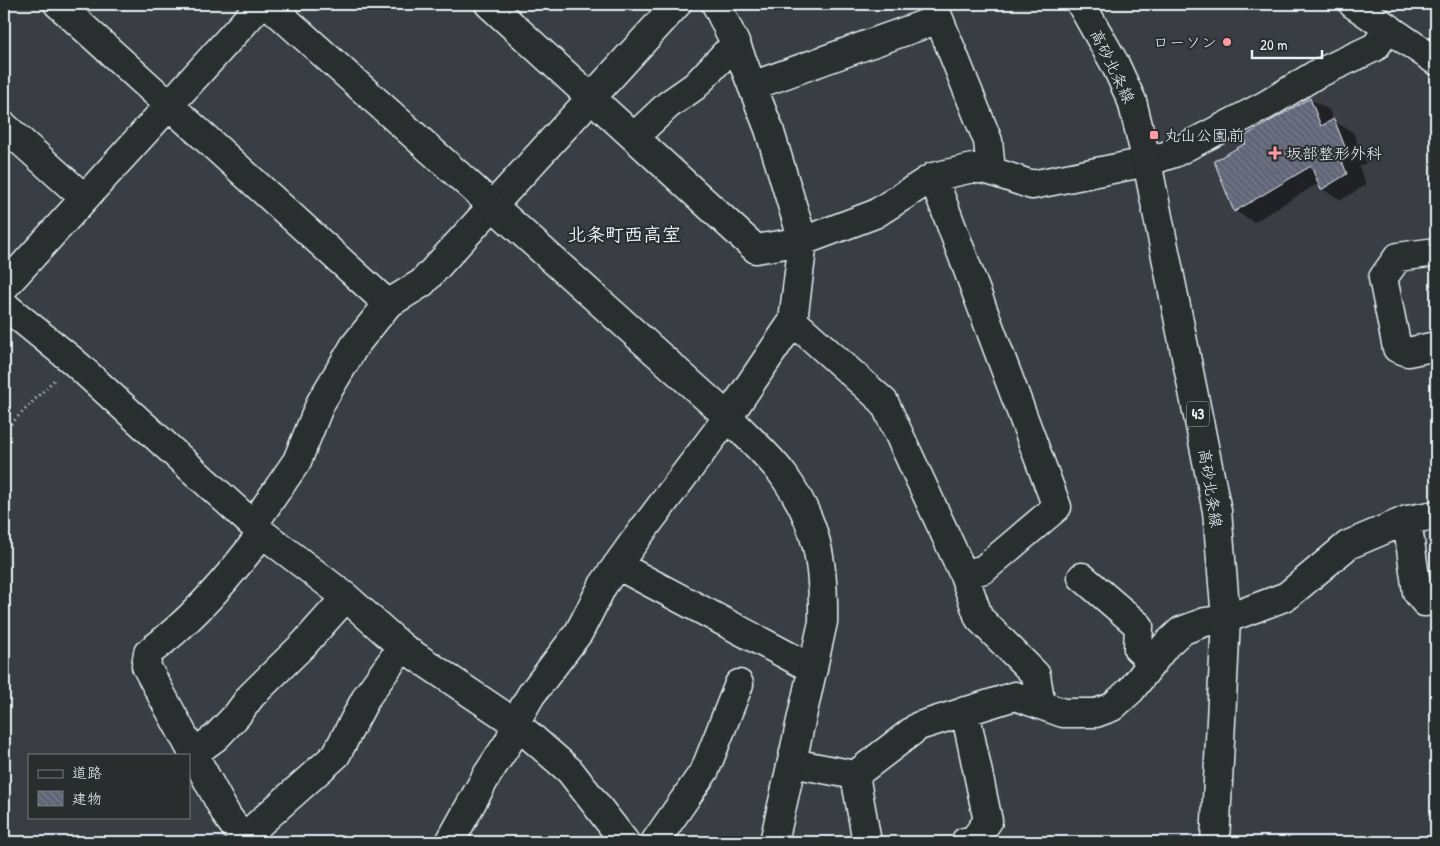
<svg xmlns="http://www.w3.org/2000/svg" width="1440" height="846" font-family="'Patrick Hand','Klee One',sans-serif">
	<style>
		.shadow { fill: #0007 }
		.building { fill: url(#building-back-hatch); stroke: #e8f1f8 }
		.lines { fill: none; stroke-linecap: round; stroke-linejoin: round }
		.street-casing { stroke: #e8f1f8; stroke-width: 31 }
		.secondary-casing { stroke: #e8f1f8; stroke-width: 31 }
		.primary-casing { stroke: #e8f1f8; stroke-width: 31 }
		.path { stroke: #e8f1f8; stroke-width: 3; stroke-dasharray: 1 4; stroke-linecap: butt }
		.street { stroke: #2a2d2e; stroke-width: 28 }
		.secondary { stroke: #2a2d2e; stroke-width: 28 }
		.primary { stroke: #2a2d2e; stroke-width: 28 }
		.poi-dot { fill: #ff9aa2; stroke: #2a2d2e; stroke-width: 2 }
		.labels { text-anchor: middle; stroke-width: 4; stroke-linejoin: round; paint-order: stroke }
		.shield { fill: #2a2d2e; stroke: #afb6bb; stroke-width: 1 }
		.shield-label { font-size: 15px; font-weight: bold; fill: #e8f1f8 }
		.poi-label { font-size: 16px; fill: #e8f1f8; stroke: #2a2d2e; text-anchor: start }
		.street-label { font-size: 16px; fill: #e8f1f8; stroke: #2a2d2e }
		.quarter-label { font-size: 19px; font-weight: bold; fill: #e8f1f8; stroke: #2a2d2e }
	</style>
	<defs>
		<pattern id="building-back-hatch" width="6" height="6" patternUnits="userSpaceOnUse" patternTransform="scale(1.25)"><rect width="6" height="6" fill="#606577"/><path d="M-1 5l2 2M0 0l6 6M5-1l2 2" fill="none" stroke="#777c8b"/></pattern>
	</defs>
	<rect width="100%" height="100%" fill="#3a3e44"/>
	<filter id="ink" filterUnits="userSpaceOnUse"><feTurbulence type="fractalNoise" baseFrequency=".02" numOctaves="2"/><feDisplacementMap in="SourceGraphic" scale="10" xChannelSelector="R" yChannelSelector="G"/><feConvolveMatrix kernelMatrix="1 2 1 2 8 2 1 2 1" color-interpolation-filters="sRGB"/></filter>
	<g filter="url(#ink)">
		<!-- shadow -->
		<path class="shadow" d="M1310,99L1329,110L1333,121L1353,132L1366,163L1359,167L1366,185L1341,200L1322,189L1319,183L1254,222L1235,211L1247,143Z"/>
		<!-- building -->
		<path class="building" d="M1310,98L1321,126L1334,119L1347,152L1340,156L1347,174L1321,190L1311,166L1234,212L1214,161L1246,143L1243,137Z"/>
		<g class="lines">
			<defs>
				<path id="street" d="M58,4L388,304
					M489,4L756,249L803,241L875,214L933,177L973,168L991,171L1032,185L1147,162L1174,153L1266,105L1315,75L1375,47L1389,28
					M933,4L988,141L991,171
					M752,86L939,19
					M4,126L83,197
					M634,137L668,105L695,86L725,54L737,47
					M933,177L1057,507L984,569L964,575
					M1436,252L1398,257L1383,278L1397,348L1408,352L1436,346
					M4,287L261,4
					M4,305L73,361L262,533L346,597L402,647L515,723L570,771L625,842
					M793,321L884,402L964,575L979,618L1036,675L1041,705
					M1407,520L1417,592L1425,602L1436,600
					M253,525L297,461L321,402L355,345L388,304L422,283L677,4
					M617,565L813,669
					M1082,577L1139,626L1138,649L1153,662
					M965,711L988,821L973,841L965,842
					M193,754L216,737L237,715L251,696L304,644L346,597
					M792,763L855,775L919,726L1015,696L1063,713H1096L1112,707L1131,690L1166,645L1181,631L1205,622L1226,619L1287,596L1348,545L1407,520L1436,515
					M855,775L867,842
					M242,839L336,755L367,696L402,647
					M246,842L227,816L146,666L148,653C193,620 229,578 262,533
					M450,842L487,775L510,740L515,723L531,695L579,632L603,585L633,543L728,417L793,321L803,241L769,129L737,47L716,4
					M655,842L705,770L739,684"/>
				<path id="secondary" d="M268,4L728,417C746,436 769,455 784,476C818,524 824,564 823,622L774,842"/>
				<path id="primary" d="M1081,4L1115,64L1132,101L1147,162L1217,511L1226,619L1215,842
					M1353,4L1436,61"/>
			</defs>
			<!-- street casing -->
			<use href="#street" class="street-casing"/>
			<!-- secondary casing -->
			<use href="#secondary" class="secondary-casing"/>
			<!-- primary casing -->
			<use href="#primary" class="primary-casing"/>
			<!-- path -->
			<path class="path" d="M4,431L55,379"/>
			<!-- street -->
			<use href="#street" class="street"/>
			<!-- secondary -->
			<use href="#secondary" class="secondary"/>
			<!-- primary -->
			<use href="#primary" class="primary"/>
		</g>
	</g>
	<!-- markers -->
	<g class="poi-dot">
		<circle cx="1227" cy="42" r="5"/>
		<rect x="1149" y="130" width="10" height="10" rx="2.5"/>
		<path d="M1272.5 145.5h5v5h5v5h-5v5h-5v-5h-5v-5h5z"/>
	</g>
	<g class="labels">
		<!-- shield labels -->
		<rect class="shield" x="1187" y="401.5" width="22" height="25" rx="4"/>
		<g class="shield-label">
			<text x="1198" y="419">43</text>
		</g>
		<!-- poi labels -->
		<g class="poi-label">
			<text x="1217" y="48" text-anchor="end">ローソン</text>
			<text x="1164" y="141">丸山公園前</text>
			<text x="1286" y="159">坂部整形外科</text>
		</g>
		<!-- street labels -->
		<g class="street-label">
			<text transform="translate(1113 66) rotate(64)" y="6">高砂北条線</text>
			<text transform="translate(1211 488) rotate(81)" y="6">高砂北条線</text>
		</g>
		<!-- quarter labels -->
		<g class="quarter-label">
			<text x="624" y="241">北条町西高室</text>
		</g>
	</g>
	<!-- margin -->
	<rect width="1440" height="846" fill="none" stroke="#2a2d2e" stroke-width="20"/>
	<rect x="10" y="10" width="1420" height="826" fill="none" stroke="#e8f1f8" stroke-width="2" filter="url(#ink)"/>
	<!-- legend -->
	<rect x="28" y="754" width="162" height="65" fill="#2a2d2e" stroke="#767b7f"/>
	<rect x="38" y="770" width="25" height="8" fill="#2a2d2e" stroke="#767b7f"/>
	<text x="72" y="778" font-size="15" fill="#e8f1f8">道路</text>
	<rect x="38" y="791" width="25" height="15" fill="url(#building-back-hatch)" stroke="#767b7f"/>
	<text x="72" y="804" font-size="15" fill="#e8f1f8">建物</text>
	<!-- scale -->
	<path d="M1252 50v8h70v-8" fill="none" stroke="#e8f1f8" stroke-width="2.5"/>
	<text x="1260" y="50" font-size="15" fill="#e8f1f8" stroke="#2a2d2e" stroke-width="4" paint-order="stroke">20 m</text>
</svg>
